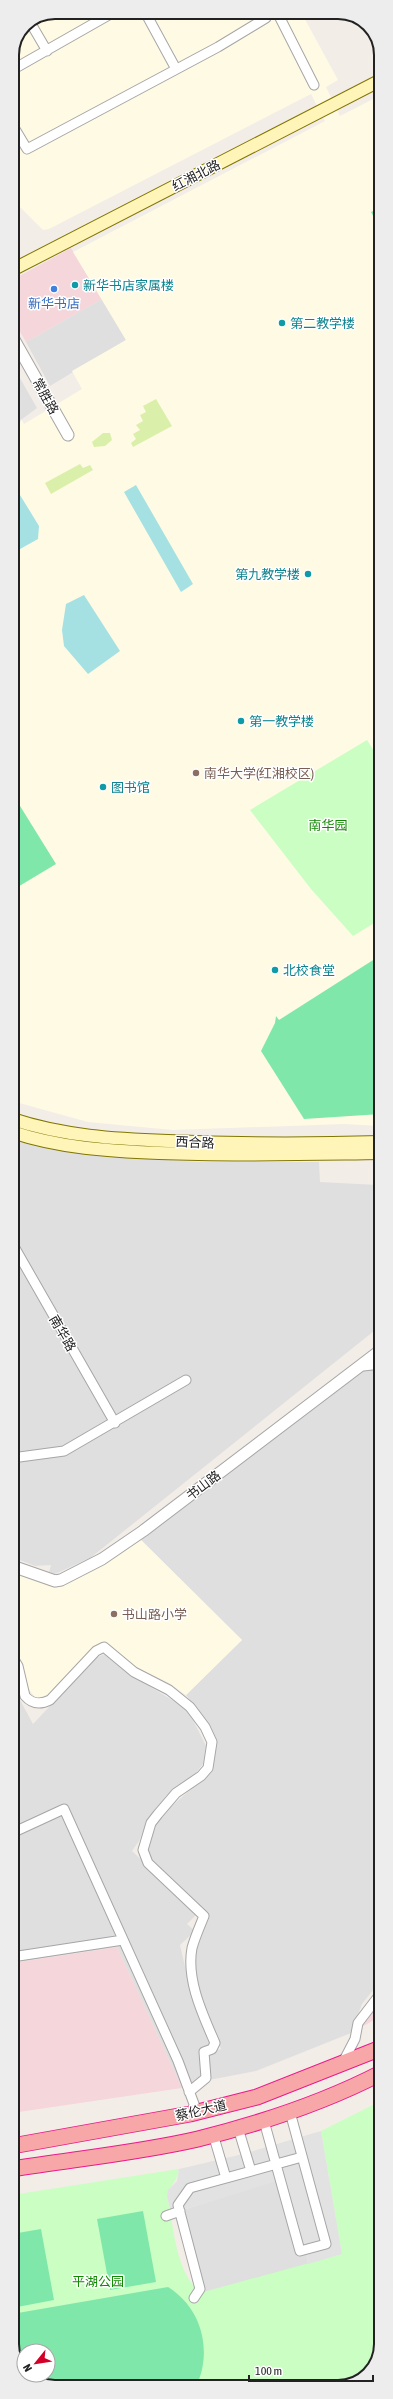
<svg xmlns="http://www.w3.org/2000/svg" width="393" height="2399" font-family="'Asap Condensed','Noto Sans SC',sans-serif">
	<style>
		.residential { fill: #e0dfdf }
		.commercial { fill: #f4d6db }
		.education { fill: #fffae4 }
		.grass { fill: #daf0aa }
		.park { fill: #cafec3 }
		.pitch { fill: #80e7ab }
		.parking { fill: #e2e2e2 }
		.water { fill: #a5e1e3 }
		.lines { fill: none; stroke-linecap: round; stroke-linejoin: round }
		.minor-casing { stroke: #a6a6a6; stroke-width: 11 }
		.tertiary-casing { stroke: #a6a6a6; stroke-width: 13 }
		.secondary-casing { stroke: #817600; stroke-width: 14 }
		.trunk-casing { stroke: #eb1a8a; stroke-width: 17 }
		.minor { stroke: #fff; stroke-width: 9 }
		.tertiary { stroke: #fff; stroke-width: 11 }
		.secondary { stroke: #fff5b9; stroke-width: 12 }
		.trunk { stroke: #f7a7a8; stroke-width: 15 }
		.culture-dot { fill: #0f9aa8; stroke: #fff; stroke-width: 1.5 }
		.shop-dot { fill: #3f7fe0; stroke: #fff; stroke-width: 1.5 }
		.education-dot { fill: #8d6e63; stroke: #fff; stroke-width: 1.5 }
		.labels { text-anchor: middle; stroke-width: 3; stroke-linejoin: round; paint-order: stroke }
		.street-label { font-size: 13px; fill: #222; stroke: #fff }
		.culture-label { font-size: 13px; fill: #0d838f; stroke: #fff; text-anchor: start }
		.shop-label { font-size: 13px; fill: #366cbe; stroke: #fff }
		.education-label { font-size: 13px; fill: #785e54; stroke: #fff; text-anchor: start }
		.park-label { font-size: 13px; fill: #118803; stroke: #fff }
		.rim { fill: none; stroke: #222; stroke-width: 2 }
	</style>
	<rect width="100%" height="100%" fill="#f3ede8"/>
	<!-- residential -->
	<path class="residential" d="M102,299L126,340L50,386L26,342Z
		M12,364L37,408L21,420L15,446H12Z
		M12,1137L128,1158L203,1162H319L320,1182L379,1185L381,1188V1322L374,1331L104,1547L90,1558L55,1574L49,1572L51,1565L35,1566L12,1557Z
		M381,1352V1980L362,2004L351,2033L256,2071L209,2080L207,2054L221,2049L200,2002L195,1964L196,1948L208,1917L150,1862L147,1849L152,1831L165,1812L208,1774L213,1767L216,1740L211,1727L186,1695L242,1640L139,1538Z
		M105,1654L131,1675L182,1706L191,1716L206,1746L203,1764L195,1774L166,1796L148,1820L139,1841L132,1851L198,1913L187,1924L195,1931L180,1945L194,2005L211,2046L204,2077L195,2084L182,2088L117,1947L12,1963V1685L33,1724L95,1658Z
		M277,2180L297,2255L306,2252L308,2264L205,2292L183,2210Z"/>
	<!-- commercial -->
	<path class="commercial" d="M71,248L102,299L26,342L12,318V280Z
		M117,1947L182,2088L12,2113V1963Z
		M381,2000V2016L360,2028L373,2010Z"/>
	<!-- education -->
	<path class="education" d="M55,12H301L338,80L326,87L340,116L381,95V1126L344,1124L173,1130L88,1122L12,1101V446L15,445L21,419L24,424L82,389L72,371L126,340L73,252L325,121L311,94L49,229L43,230L12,199V54L25,24Z
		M141,1540L242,1640L186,1695L169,1683L132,1665L104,1642L94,1647L52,1693L45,1697H35L27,1687L19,1660L12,1649V1570L55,1588L97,1568Z"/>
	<!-- grass -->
	<path class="grass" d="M156,399L172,426L133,447L131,443L136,439L133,434L140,430L136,425L143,421L140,415L146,412L143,406Z
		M103,433H110L112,440L105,446L94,447L92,442Z
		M80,464L83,468L90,465L93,470L51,494L45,483Z"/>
	<!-- park -->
	<path class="park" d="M367,740L381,762V919L353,936L311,889L250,810Z
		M381,2101V2344L370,2373L344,2387H49L26,2375H48V2351H24V2374L12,2350V2195L179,2169C177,2183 170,2184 167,2196C174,2227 175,2270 200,2293L342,2254L321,2131Z"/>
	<!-- pitch -->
	<path class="pitch" d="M381,207V230L371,212Z
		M12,793L56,864L16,888L12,882Z
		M381,955V1114L304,1119L261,1051L275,1023L276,1016L279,1020Z
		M143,2211L156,2282L110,2290L97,2219Z
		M41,2229L54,2300L12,2308V2234Z
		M168,2287C202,2308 213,2351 196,2387H49L26,2375H48V2351H24V2374L12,2350V2314Z"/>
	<!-- parking -->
	<path class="parking" d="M321,2131L342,2254L308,2264L306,2252L297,2255L277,2181L183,2210L170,2209L167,2196L168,2190L177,2181L179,2169L243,2154Z"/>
	<!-- water -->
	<path class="water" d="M12,482L39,526L38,539L20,549L12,546Z
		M136,485L193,584L181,592L124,492Z
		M84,595L120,651L88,674L64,646L62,630L66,604Z"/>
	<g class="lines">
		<defs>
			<path id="minor" d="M145,12L176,69
				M277,12L314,85
				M30,22L47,51
				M12,70L114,12
				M12,124L27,149L218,47L266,18L265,12
				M12,1243L115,1423
				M12,1458L64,1451L186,1380
				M12,1656L18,1666L25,1696C32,1704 40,1705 50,1700L96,1651L104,1647L134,1672L169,1690L190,1707L205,1727L212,1742L208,1768L201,1776L176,1793L158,1814L151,1823L143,1850L148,1863L204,1916C200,1926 195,1937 192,1948C186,1980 203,2015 215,2043L212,2049L204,2052L206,2078L189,2092
				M12,1833L64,1809L178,2061L197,2112
				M12,1957L123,1940
				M343,2062L355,2039L358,2023L381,1993
				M264,2121L300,2251L326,2244L290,2112
				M238,2128L251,2171
				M213,2134L226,2178
				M166,2216L180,2211
				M194,2298L200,2289L178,2205L190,2188L302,2157"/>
			<path id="tertiary" d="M12,336L68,435
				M363,1365L381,1363
				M12,1566L55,1581L61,1580L102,1559L143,1531L381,1350"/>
			<path id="secondary" d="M12,270L381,80
				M12,1119C63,1136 115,1139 168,1141C239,1144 310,1144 381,1142
				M12,1132C60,1148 109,1151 159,1153C233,1156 307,1154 381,1153"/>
			<path id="trunk" d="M12,2146L190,2114L257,2097L381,2048
				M12,2169C74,2159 138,2153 198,2139C262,2123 323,2103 381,2073"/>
		</defs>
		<!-- minor casing -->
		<use href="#minor" class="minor-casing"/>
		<!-- tertiary casing -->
		<use href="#tertiary" class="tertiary-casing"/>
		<!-- secondary casing -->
		<use href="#secondary" class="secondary-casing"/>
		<!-- trunk casing -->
		<use href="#trunk" class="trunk-casing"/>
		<!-- minor -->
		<use href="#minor" class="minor"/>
		<!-- tertiary -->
		<use href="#tertiary" class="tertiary"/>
		<!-- secondary -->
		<use href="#secondary" class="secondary"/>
		<!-- trunk -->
		<use href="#trunk" class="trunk"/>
	</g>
	<!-- markers -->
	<g class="culture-dot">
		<circle cx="75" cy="285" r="4"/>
		<circle cx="282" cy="323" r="4"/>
		<circle cx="308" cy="574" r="4"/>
		<circle cx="241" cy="721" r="4"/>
		<circle cx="103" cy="787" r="4"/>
		<circle cx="275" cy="970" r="4"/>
	</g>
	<circle class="shop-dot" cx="54" cy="289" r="4"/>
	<g class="education-dot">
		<circle cx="196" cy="773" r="4"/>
		<circle cx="114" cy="1614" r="4"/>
	</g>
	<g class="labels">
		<!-- street labels -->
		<g class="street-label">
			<text transform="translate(196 175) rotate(-27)" y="5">红湘北路</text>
			<text transform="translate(46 396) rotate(61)" y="5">常胜路</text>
			<text transform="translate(195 1142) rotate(3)" y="5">西合路</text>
			<text transform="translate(63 1333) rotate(60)" y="5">南华路</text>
			<text transform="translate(203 1485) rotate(-37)" y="5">书山路</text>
			<text transform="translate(201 2110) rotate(-13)" y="5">蔡伦大道</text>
		</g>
		<!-- culture labels -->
		<g class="culture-label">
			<text x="83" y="290">新华书店家属楼</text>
			<text x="290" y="328">第二教学楼</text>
			<text x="300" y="579" text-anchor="end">第九教学楼</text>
			<text x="249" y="726">第一教学楼</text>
			<text x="111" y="792">图书馆</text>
			<text x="283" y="975">北校食堂</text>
		</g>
		<!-- shop labels -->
		<g class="shop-label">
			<text x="54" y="308">新华书店</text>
		</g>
		<!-- education labels -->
		<g class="education-label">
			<text x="204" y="778">南华大学(红湘校区)</text>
			<text x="122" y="1619">书山路小学</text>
		</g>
		<!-- park labels -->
		<g class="park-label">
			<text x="328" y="830">南华园</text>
			<text x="98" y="2286">平湖公园</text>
		</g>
	</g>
	<!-- crop -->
	<path d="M0 0H393V2399H0ZM55 19H338A36 36 0 0 1 374 55V2344A36 36 0 0 1 338 2380H55A36 36 0 0 1 19 2344V55A36 36 0 0 1 55 19Z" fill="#ededed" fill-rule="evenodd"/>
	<path class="rim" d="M55 19H338A36 36 0 0 1 374 55V2344A36 36 0 0 1 338 2380H55A36 36 0 0 1 19 2344V55A36 36 0 0 1 55 19Z"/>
	<!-- north arrow -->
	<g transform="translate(36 2363) rotate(240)"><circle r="19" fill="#ffffff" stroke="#a7a7a7"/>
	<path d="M0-3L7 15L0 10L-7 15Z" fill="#d30029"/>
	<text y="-6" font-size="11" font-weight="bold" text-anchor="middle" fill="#222222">N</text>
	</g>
	<!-- scale -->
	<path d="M249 2375v6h124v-6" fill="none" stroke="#222222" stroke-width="2"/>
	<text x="255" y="2375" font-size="12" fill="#222222" stroke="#ffffff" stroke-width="3" paint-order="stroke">100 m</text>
</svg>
